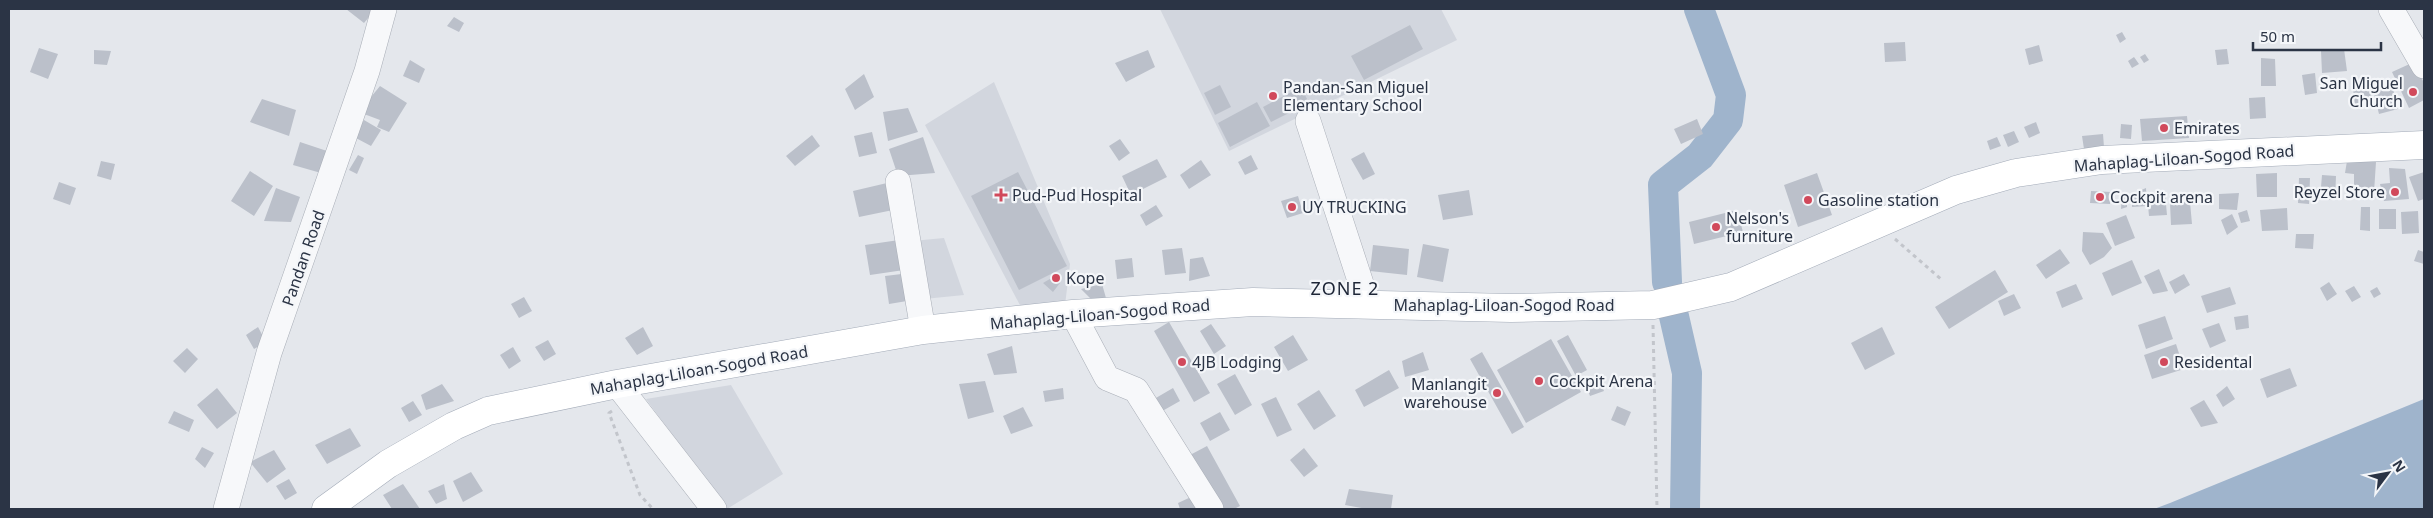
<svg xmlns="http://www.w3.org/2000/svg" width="2433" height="518" font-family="'Noto Sans',sans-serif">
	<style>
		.built { fill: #d2d6de }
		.water { fill: #9fb4cc }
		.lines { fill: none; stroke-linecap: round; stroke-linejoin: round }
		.river { stroke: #9fb4cc; stroke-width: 30 }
		.building { fill: #bbc0ca }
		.minor-casing { stroke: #a9aeb7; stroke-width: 26 }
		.major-casing { stroke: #a3abb8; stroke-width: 29 }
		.path { stroke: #c2c5cb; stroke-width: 3; stroke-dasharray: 4 4; stroke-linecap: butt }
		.minor { stroke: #f7f8fa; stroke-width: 25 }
		.major { stroke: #fff; stroke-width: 28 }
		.poi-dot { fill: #d1495b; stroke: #f4f6f9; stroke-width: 2 }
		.labels { text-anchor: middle; stroke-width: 4.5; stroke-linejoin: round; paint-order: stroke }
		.poi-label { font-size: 16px; fill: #2b3445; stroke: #f4f6f9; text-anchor: start }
		.street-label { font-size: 16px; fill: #2b3445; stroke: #f4f6f9 }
		.neighbourhood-label { font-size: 18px; letter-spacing: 1px; fill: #1d2536; stroke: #f4f6f9 }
	</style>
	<rect width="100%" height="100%" fill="#e4e7ec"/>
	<!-- built -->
	<path class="built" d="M1160,9H1441L1457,40L1229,151Z
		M994,82L1070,264L1065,305L1022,309L925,125Z
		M944,238L964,295L924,299L912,241Z
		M731,385L783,474L727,509L646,399Z"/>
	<!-- water -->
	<path class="water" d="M2424,399V509H2154L2170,503Z"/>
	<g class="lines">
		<!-- river -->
		<path class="river" d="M1667,282L1663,185L1700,156L1728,120L1731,95L1699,9
			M1673,312L1687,373L1685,509"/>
	</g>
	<!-- building -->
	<path class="building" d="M346,9H371L374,11L364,23Z
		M454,17L464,23L459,32L447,26Z
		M1410,25L1423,49L1364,80L1351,56Z
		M2122,32L2126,39L2120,43L2116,35Z
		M1905,42L1906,61L1885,62L1884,43Z
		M2039,45L2043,61L2029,65L2025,49Z
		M39,48L58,54L48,79L30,72Z
		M2227,49L2229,64L2217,65L2215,50Z
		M2344,49L2347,71L2322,73L2321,51Z
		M94,50L111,51L107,65L94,64Z
		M1148,50L1155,67L1126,82L1115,63Z
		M2145,54L2149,60L2144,63L2140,57Z
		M2134,57L2139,64L2132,68L2128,61Z
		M2261,58L2275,59L2276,86H2261Z
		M410,60L425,69L419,83L403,76Z
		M2414,62L2424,83V100L2409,108L2392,72Z
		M2315,73L2317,93L2305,95L2302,75Z
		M864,74L874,97L855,110L845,89Z
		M2369,79L2372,101L2355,104L2352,82Z
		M1220,85L1231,107L1215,115L1204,93Z
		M2392,85L2398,109L2379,114L2373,90Z
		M380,86L407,103L389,132L377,127L380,120L364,114L371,97Z
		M1301,87L1309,103L1271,122L1263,107Z
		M2265,97L2266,118L2250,119L2249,98Z
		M262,99L296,110L289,136L250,122Z
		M1257,102L1270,126L1230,147L1218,123Z
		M908,108L918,132L888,141L883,112Z
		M2187,116L2189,138L2142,141L2140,119Z
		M1697,119L1703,134L1681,144L1674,129Z
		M364,120L381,130L371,146L354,137Z
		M2036,122L2040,133L2029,138L2024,127Z
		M2121,124L2132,125L2131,139L2120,138Z
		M2014,131L2019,142L2008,147L2003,135Z
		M872,132L877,153L859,157L854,136Z
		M2103,134L2104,147L2084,149L2082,136Z
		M812,135L820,146L795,166L786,156Z
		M923,137L935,173L898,176L889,149Z
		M1997,137L2001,146L1990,150L1987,141Z
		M1120,139L1130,153L1119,161L1109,146Z
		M300,142L327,151L321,173L293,165Z
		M1364,152L1375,174L1363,180L1351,159Z
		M358,155L364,158L357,174L349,170Z
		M1251,155L1258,169L1245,175L1238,162Z
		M1157,159L1167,177L1131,195L1122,176Z
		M1201,160L1211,175L1189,189L1180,175Z
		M101,161L115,164L111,180L97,176Z
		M2347,161L2376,162L2374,192L2354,190V174L2345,173Z
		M2389,168L2405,169L2409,199L2384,201L2380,184L2390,183Z
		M250,171L273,186L254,216L231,201Z
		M1018,172L1067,266L1019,290L971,196Z
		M2424,172V199L2418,201L2409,177Z
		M1817,173L1832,215L1798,227L1784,185Z
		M2277,173V197H2257L2256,174Z
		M2322,175L2336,176L2335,200H2320Z
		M2299,178H2310L2309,204L2298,203Z
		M59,182L76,188L70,205L53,199Z
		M887,183L893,210L859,217L853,191Z
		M276,188L300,197L291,222L264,221Z
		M2146,188L2147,206L2132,207V194Z
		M1469,190L1473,215L1443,220L1438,195Z
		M2091,191L2111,192L2110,204L2090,203Z
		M2122,193L2127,194V207L2121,209Z
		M2239,193L2237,210L2219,209V194Z
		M2165,194L2167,215L2149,216L2147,195Z
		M1298,196L1303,213L1287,218L1281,201Z
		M2190,202L2192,224L2171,225L2170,203Z
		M1156,205L1163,216L1146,226L1140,215Z
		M2361,207H2370V231L2360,230Z
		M2287,208L2288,230L2262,231L2260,210Z
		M2379,209H2396V229H2379Z
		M1737,210L1743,232L1694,244L1689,222Z
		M2247,210L2250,221L2241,223L2238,213Z
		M2418,211L2419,233L2402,234L2401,212Z
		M2232,214L2238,227L2227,235L2221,220Z
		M2126,215L2135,238L2115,246L2106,223Z
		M2083,232L2103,233L2112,248L2104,257L2090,265L2082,251Z
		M2296,234H2314L2313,249L2295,248Z
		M899,240L904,270L870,275L865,245Z
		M1423,244L1449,249L1443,282L1417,277Z
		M1373,245L1409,249L1407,275L1370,271Z
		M1182,248L1186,273L1165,275L1162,250Z
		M2060,249L2070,263L2046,279L2036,265Z
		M2418,250L2424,252V264L2414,261Z
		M1203,257L1210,276L1189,281L1190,259Z
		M1132,258L1134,277L1117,279L1115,260Z
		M2132,260L2142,283L2112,296L2102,273Z
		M2159,269L2168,291L2153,294L2144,276Z
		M1995,270L2008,292L1949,329L1935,307Z
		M910,273L913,300L889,304L885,276Z
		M1060,273V283L1053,292L1043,283Z
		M2184,274L2190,285L2175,294L2169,282Z
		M2329,282L2337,294L2327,301L2320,288Z
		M1102,284L1106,298L1091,299L1081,289Z
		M2076,284L2083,299L2062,308L2056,292Z
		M2354,286L2361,297L2352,302L2345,291Z
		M2230,287L2236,304L2207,313L2201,296Z
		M2377,287L2381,294L2374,298L2370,291Z
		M2014,294L2021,308L2004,316L1998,301Z
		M524,297L532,311L519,318L511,304Z
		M2248,315L2249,328L2236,330L2234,317Z
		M2165,316L2173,339L2146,349L2138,325Z
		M1169,322L1210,393L1194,402L1154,331Z
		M2219,323L2226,341L2210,348L2202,329Z
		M1211,324L1226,346L1214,354L1200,331Z
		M258,327L266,342L254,349L246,335Z
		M643,327L653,346L637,355L625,338Z
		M1882,327L1895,354L1865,370L1851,343Z
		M1293,335L1308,360L1288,371L1274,347Z
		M1568,335L1587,370L1576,376L1557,341Z
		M1551,339L1581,392L1526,423L1497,370Z
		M548,340L556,354L544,361L535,347Z
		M2176,344L2184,369L2152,379L2144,355Z
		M1012,346L1017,373L994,375L987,354Z
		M513,347L521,361L509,369L500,355Z
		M187,348L198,359L185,373L173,361Z
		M1423,352L1429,370L1405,377L1402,361Z
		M1482,352L1524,427L1512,434L1470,359Z
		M2290,368L2297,386L2267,398L2260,379Z
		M1389,370L1399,388L1364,407L1355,390Z
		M1235,374L1252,405L1235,415L1217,384Z
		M1599,378L1604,391L1590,396L1585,383Z
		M985,381L994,412L968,419L959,384Z
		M442,384L454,401L426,410L421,395Z
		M2227,386L2235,399L2223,407L2216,395Z
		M217,388L237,413L217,429L197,405Z
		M1063,388L1064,399L1045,402L1043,391Z
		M1173,388L1180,401L1157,414L1149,402Z
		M1319,390L1336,416L1314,430L1297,404Z
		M1276,397L1292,430L1277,437L1261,404Z
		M2204,400L2218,423L2201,427L2190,408Z
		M413,401L422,415L409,422L401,408Z
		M1617,406L1631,412L1625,426L1611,420Z
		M1023,407L1033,426L1011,434L1003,416Z
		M174,411L194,420L189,432L168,423Z
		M1220,412L1230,430L1210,441L1200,423Z
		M350,428L361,446L327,464L315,445Z
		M1207,446L1240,506L1234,509H1220L1190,455Z
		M202,447L214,453L205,468L195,459Z
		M1304,448L1318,466L1304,477L1290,460Z
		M274,450L286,469L267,483L250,462Z
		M471,472L483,491L463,502L453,481Z
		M289,479L297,493L285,500L276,486Z
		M403,484L420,509H392L383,495Z
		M444,484L447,499L436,504L428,491Z
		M1349,489L1393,495L1391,509H1367L1345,505Z
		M1191,497L1202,509H1180L1178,503Z"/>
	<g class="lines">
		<defs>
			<path id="minor" d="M2391,9L2424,66
				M1308,121L1368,305
				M898,182L923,330
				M1073,314L1107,378L1136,390L1211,509
				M617,384L714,509
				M226,509L269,353L367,71L384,9"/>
			<path id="major" d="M326,509L388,464L454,426L488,411L617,384L923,330L1073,314L1253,302L1511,308L1653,305L1731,287L1956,190L2016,173L2102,160L2424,145"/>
		</defs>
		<!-- minor casing -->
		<use href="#minor" class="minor-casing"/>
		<!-- major casing -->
		<use href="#major" class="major-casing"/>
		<!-- path -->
		<path class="path" d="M1895,239L1942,280
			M1653,325L1657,509
			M612,411L609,413L640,495L653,509"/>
		<!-- minor -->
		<use href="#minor" class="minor"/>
		<!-- major -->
		<use href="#major" class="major"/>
	</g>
	<!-- markers -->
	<g class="poi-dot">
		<circle cx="2413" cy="92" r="5"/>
		<circle cx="1273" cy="96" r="5"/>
		<circle cx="2164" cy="128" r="5"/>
		<circle cx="2395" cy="192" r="5"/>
		<path d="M998.5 187.5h5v5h5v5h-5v5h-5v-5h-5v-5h5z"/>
		<circle cx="2100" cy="197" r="5"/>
		<circle cx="1808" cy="200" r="5"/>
		<circle cx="1292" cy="207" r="5"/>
		<circle cx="1716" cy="227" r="5"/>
		<circle cx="1056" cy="278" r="5"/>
		<circle cx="1182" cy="362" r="5"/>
		<circle cx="2164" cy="362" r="5"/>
		<circle cx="1539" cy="381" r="5"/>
		<circle cx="1497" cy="393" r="5"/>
	</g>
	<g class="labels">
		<!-- poi labels -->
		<g class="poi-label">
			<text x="2403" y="89" text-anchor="end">San Miguel<tspan x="2403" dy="18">Church</tspan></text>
			<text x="1283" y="93">Pandan-San Miguel<tspan x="1283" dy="18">Elementary School</tspan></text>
			<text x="2174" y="134">Emirates</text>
			<text x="2385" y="198" text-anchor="end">Reyzel Store</text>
			<text x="1012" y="201">Pud-Pud Hospital</text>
			<text x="2110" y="203">Cockpit arena</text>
			<text x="1818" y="206">Gasoline station</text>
			<text x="1302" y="213">UY TRUCKING</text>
			<text x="1726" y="224">Nelson's<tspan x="1726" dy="18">furniture</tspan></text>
			<text x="1066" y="284">Kope</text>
			<text x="1192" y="368">4JB Lodging</text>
			<text x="2174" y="368">Residental</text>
			<text x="1549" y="387">Cockpit Arena</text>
			<text x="1487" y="390" text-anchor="end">Manlangit<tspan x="1487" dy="18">warehouse</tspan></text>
		</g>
		<!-- street labels -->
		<g class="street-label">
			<text transform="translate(2184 158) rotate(-4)" y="6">Mahaplag-Liloan-Sogod Road</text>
			<text transform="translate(303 258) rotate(-71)" y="6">Pandan Road</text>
			<text x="1504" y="311">Mahaplag-Liloan-Sogod Road</text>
			<text transform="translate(1100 314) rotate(-5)" y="6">Mahaplag-Liloan-Sogod Road</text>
			<text transform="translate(699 370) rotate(-10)" y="6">Mahaplag-Liloan-Sogod Road</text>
		</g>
		<!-- neighbourhood labels -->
		<g class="neighbourhood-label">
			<text x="1345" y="295">ZONE 2</text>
		</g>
	</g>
	<!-- border -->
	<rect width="2433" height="518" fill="none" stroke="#2b3445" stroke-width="20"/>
	<!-- north arrow -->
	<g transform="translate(2388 473) rotate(58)" stroke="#f4f6f9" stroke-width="4" paint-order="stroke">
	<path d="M0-4L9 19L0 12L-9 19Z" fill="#2b3445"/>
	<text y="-8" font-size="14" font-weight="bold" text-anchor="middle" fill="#2b3445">N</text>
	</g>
	<!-- scale -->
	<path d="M2253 42v8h128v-8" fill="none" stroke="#2b3445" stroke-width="2.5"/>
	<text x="2260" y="42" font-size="15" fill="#2b3445" stroke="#f4f6f9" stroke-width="4" paint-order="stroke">50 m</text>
</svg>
